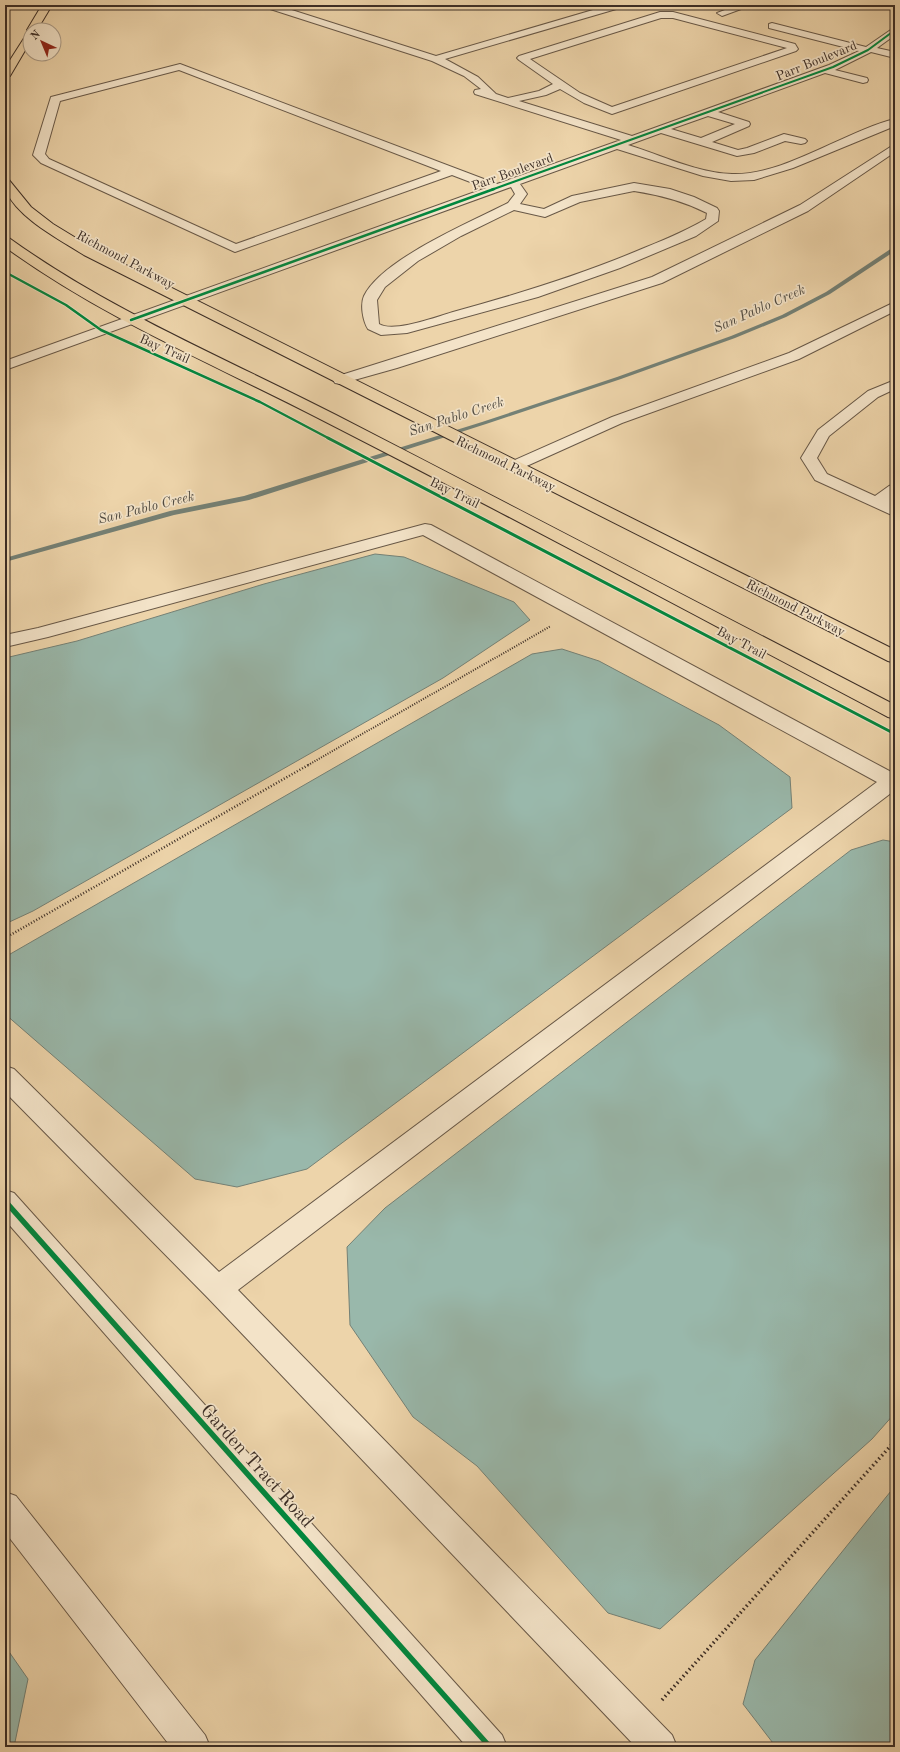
<svg xmlns="http://www.w3.org/2000/svg" width="900" height="1752" font-family="'Old Standard TT',serif">
	<style>
		.water { fill: #99b8ab; stroke: #748176 }
		.lines { fill: none; stroke-linecap: round; stroke-linejoin: round }
		.stream { fill: #748176; fill-rule: evenodd }
		.minor-casing { stroke: #685847; stroke-width: 2 }
		.highway-casing { stroke: #3c2e26; stroke-width: 2 }
		.path-far2 { stroke: #3c2e26; stroke-width: 2; stroke-dasharray: 1 1.5; stroke-linecap: butt }
		.path-far1 { stroke: #3c2e26; stroke-width: 2.5; stroke-dasharray: 1 2; stroke-linecap: butt }
		.path { stroke: #3c2e26; stroke-width: 3.5; stroke-dasharray: 1.5 3; stroke-linecap: butt }
		.minor { fill: #f3e3c8; fill-rule: evenodd }
		.highway { fill: #edd4aa; fill-rule: evenodd }
		.cycleway-far3-casing { stroke: #f3e3c8; stroke-width: 3 }
		.cycleway-far2-casing { stroke: #f3e3c8; stroke-width: 4 }
		.cycleway-far1-casing { stroke: #f3e3c8; stroke-width: 5 }
		.cycleway-casing { stroke: #f3e3c8; stroke-width: 8 }
		.cycleway-far3 { stroke: #00873e; stroke-width: 2 }
		.cycleway-far2 { stroke: #00873e; stroke-width: 2.5 }
		.cycleway-far1 { stroke: #00873e; stroke-width: 3 }
		.cycleway { stroke: #00873e; stroke-width: 5.5 }
		.labels { text-anchor: middle; stroke-width: 3.5; stroke-linejoin: round; paint-order: stroke }
		.far-street-label { font-size: 13px; fill: #3c2e26; stroke: #f3e3c8 }
		.far-water-label { font-size: 14px; font-style: italic; fill: #4f4a41; stroke: #f3e3c8 }
		.near-street-label { font-size: 19px; fill: #3c2e26; stroke: #f3e3c8 }
	</style>
	<rect width="100%" height="100%" fill="#edd4aa"/>
	<filter id="stains"><feTurbulence type="fractalNoise" baseFrequency=".005" numOctaves="4"/><feColorMatrix values="0 0 0 0 .2 0 0 0 0 .09 0 0 0 0 .02 0 0 0 .5 -.17"/></filter>
	<radialGradient id="worn" r=".72"><stop offset=".6" stop-color="#630" stop-opacity="0"/><stop offset="1" stop-color="#630" stop-opacity=".3"/></radialGradient>
	<!-- water -->
	<path class="water" d="M375,554L404,557L514,602L530,620L443,678L33,911L5,924V658L77,641L264,584Z
		M562,649L599,661L719,725L790,777L792,808L307,1169L237,1187L195,1179L5,1014V957L532,654Z
		M883,840L895,842V1413L872,1439L660,1629L608,1613L477,1466L413,1417L350,1325L347,1247L385,1208L851,850Z
		M895,1486V1747H776L743,1704L755,1660Z
		M5,1646L28,1679L14,1747H5Z"/>
	<g class="lines">
		<!-- stream -->
		<path class="stream" d="M895,246V251L830,294L786,317L735,338L621,379L486,424L249,500L174,515L5,562V558L170,511L244,496L482,422L617,377L731,336L782,315L826,292Z"/>
		<defs>
			<path id="minor" d="M262,5H276L436,56L610,5H625L623,7L445,59L478,77L496,94L508,98L539,91L553,84L519,60L517,58L519,56L660,12H673L795,44L798,49L796,51L612,114L584,103L560,89L546,95L519,101L632,136L829,65L859,51L769,28V24L772,23L866,47L895,27V35L877,48L895,52V58L871,52L835,70L867,78L868,80L867,82L863,83L825,73L718,112L749,122L750,124L749,126L712,142L738,150L747,148L784,134L805,139L807,141L805,143L801,144L785,141L754,153L737,156L661,133L628,145C661,155 697,173 732,174C784,176 845,131 895,119V126L793,168L754,180L731,181L703,176L617,149L520,184L527,194L520,204L544,209L572,196L634,183L670,189L694,197L717,208L719,211L718,221L696,236L620,268L538,297L407,333L381,335L368,329C363,321 360,305 364,296C382,259 471,222 508,203L515,194L511,187L5,370V361L486,188L452,175L235,252L41,163L33,155L51,97L180,64L497,184L621,140L475,94L474,92L475,90L481,89L464,76L432,61L264,7ZM661,18H673L787,48L612,107L580,93L530,59ZM179,70L441,171L236,244L49,159L45,154L60,101ZM708,116L735,124L701,138L671,129ZM634,191C660,195 683,201 707,213L706,219C684,232 661,241 637,251C577,276 515,295 453,312C436,317 394,333 379,324L377,300L385,287L418,261L461,236L514,210L545,217L580,202Z
				M738,5H752L722,16L717,13Z
				M895,144V152L808,211L662,283L397,368L340,384L335,383L333,380L335,377L652,277L800,205Z
				M895,302V311L799,359L622,423L520,469H508L506,466L508,463L612,417L789,353Z
				M895,380V389L878,397L829,436L817,458L827,474L875,496L889,486L895,484V496L891,499V504L895,505L894,516L815,480L801,458L818,430L868,391Z
				M425,524L431,525L895,774V790L238,1290L672,1735L677,1747H636L208,1298L5,1092V1066L14,1069L219,1272L877,782L423,535L48,637L5,647V635L38,628Z
				M5,1190L14,1193L502,1735L507,1747H467L5,1220Z
				M5,1492L16,1496L205,1735L210,1747H171L5,1532Z"/>
			<path id="highway" d="M42,5H52L37,30H30V42L10,76L5,79V68L28,32L27,30Z
				M5,178L9,180L31,207L53,224L94,249L895,650V663L888,661L84,255C59,239 19,219 6,191C4,187 5,182 5,178Z
				M5,237L9,238C112,312 225,358 336,415C523,511 709,609 895,705V719L888,717C700,618 512,517 322,420C215,365 103,318 5,247Z"/>
		</defs>
		<!-- minor casing -->
		<use href="#minor" class="minor-casing"/>
		<!-- highway casing -->
		<use href="#highway" class="highway-casing"/>
		<!-- path-far2 -->
		<path class="path-far2" d="M308,765L551,626"/>
		<!-- path-far1 -->
		<path class="path-far1" d="M5,938L310,764"/>
		<!-- path -->
		<path class="path" d="M662,1700L895,1441"/>
		<!-- minor -->
		<use href="#minor" class="minor"/>
		<!-- highway -->
		<use href="#highway" class="highway"/>
		<defs>
			<path id="cycleway-far3" d="M491,190L833,67L868,50L895,30"/>
			<path id="cycleway-far2" d="M5,272L66,305L101,330L260,402L330,439
				M131,320L494,189"/>
			<path id="cycleway-far1" d="M328,438L895,734"/>
			<path id="cycleway" d="M5,1201L490,1747"/>
		</defs>
		<!-- cycleway-far3 casing -->
		<use href="#cycleway-far3" class="cycleway-far3-casing"/>
		<!-- cycleway-far2 casing -->
		<use href="#cycleway-far2" class="cycleway-far2-casing"/>
		<!-- cycleway-far1 casing -->
		<use href="#cycleway-far1" class="cycleway-far1-casing"/>
		<!-- cycleway casing -->
		<use href="#cycleway" class="cycleway-casing"/>
		<!-- cycleway-far3 -->
		<use href="#cycleway-far3" class="cycleway-far3"/>
		<!-- cycleway-far2 -->
		<use href="#cycleway-far2" class="cycleway-far2"/>
		<!-- cycleway-far1 -->
		<use href="#cycleway-far1" class="cycleway-far1"/>
		<!-- cycleway -->
		<use href="#cycleway" class="cycleway"/>
	</g>
	<g class="labels">
		<!-- far-street labels -->
		<g class="far-street-label">
			<text transform="translate(816 60) rotate(-22)" y="5">Parr Boulevard</text>
			<text transform="translate(512 171) rotate(-20)" y="5">Parr Boulevard</text>
			<text transform="translate(126 259) rotate(28)" y="5">Richmond Parkway</text>
			<text transform="translate(165 348) rotate(24)" y="5">Bay Trail</text>
			<text transform="translate(506 463) rotate(26)" y="5">Richmond Parkway</text>
			<text transform="translate(455 492) rotate(26)" y="5">Bay Trail</text>
			<text transform="translate(796 607) rotate(27)" y="5">Richmond Parkway</text>
			<text transform="translate(742 642) rotate(28)" y="5">Bay Trail</text>
		</g>
		<!-- far-water labels -->
		<g class="far-water-label">
			<text transform="translate(759 308) rotate(-24)" y="5">San Pablo Creek</text>
			<text transform="translate(456 416) rotate(-18)" y="5">San Pablo Creek</text>
			<text transform="translate(146 507) rotate(-14)" y="5">San Pablo Creek</text>
		</g>
		<!-- near-street labels -->
		<g class="near-street-label">
			<text transform="translate(258 1465) rotate(48)" y="7">Garden Tract Road</text>
		</g>
	</g>
	<!-- margin -->
	<rect width="900" height="1752" fill="none" stroke="#edd4aa" stroke-width="20"/>
	<rect x="6" y="6" width="888" height="1740" fill="none" stroke="#3c2e26" stroke-width="2"/>
	<rect x="10" y="10" width="880" height="1732" fill="none" stroke="#3c2e26"/>
	<!-- north arrow -->
	<g transform="translate(42 42) rotate(316)"><circle r="19" fill="#f3e3c8" stroke="#aa9b87"/>
	<path d="M0-3L7 15L0 10L-7 15Z" fill="#8f2418"/>
	<text y="-6" font-size="11" font-weight="bold" text-anchor="middle" fill="#3c2e26">N</text>
	</g>
	<rect width="100%" height="100%" filter="url(#stains)"/>
	<rect width="100%" height="100%" fill="url(#worn)"/>
</svg>
